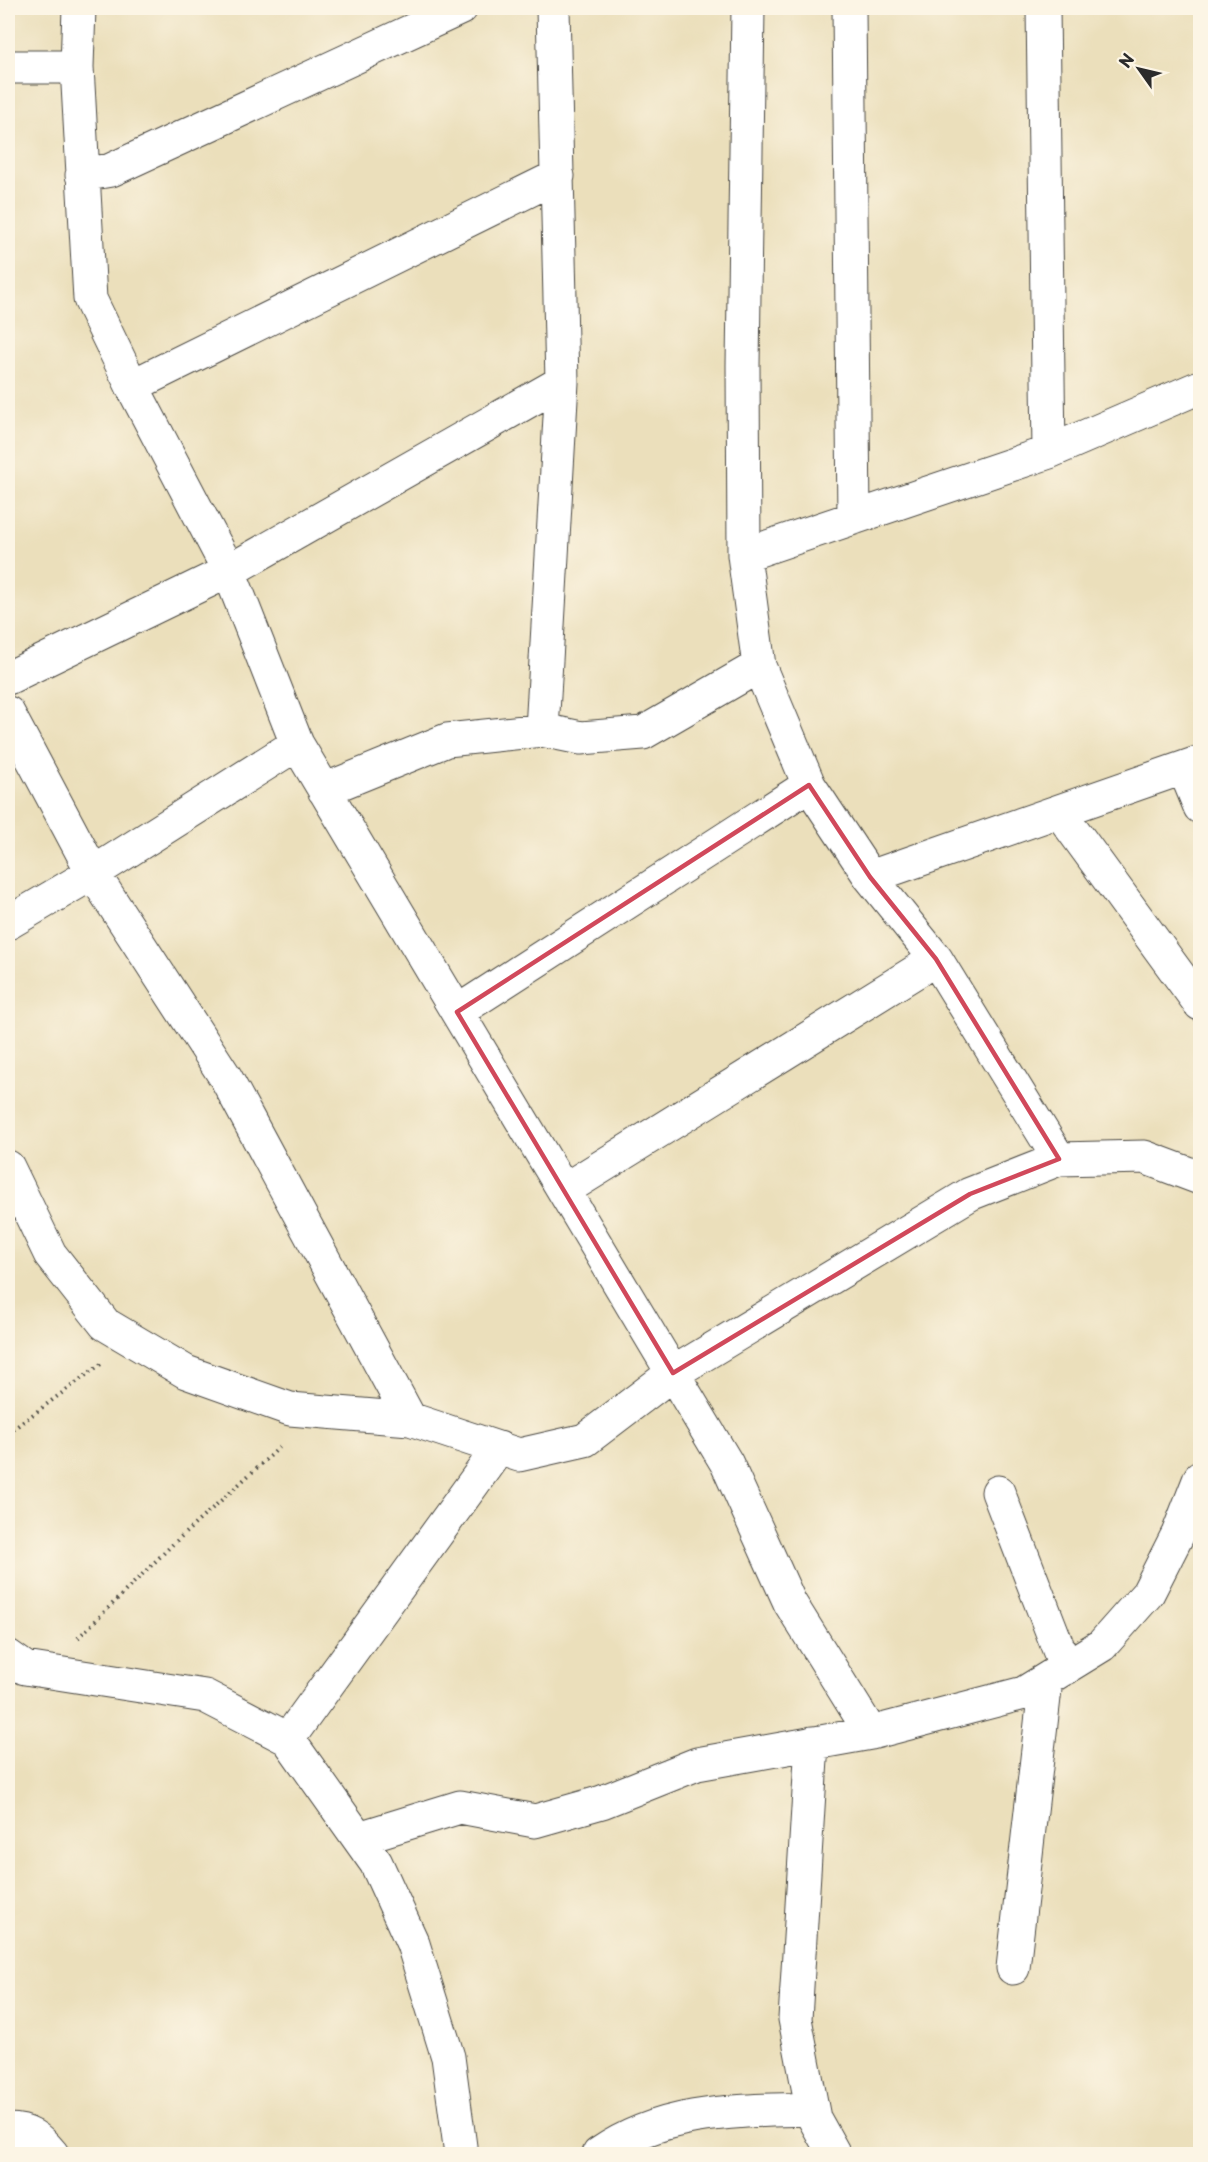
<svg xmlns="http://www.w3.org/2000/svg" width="1208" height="2162" font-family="'Playpen Sans',sans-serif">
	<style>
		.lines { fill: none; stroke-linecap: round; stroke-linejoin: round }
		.minor-casing { stroke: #484641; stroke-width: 35 }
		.path { stroke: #484641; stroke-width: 4; stroke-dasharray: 1.5 4.5; stroke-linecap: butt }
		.minor { stroke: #fff; stroke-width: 33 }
		.marked { fill: none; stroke: #d1495b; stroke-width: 4.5; stroke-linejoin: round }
	</style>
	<rect width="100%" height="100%" fill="#fcf5e5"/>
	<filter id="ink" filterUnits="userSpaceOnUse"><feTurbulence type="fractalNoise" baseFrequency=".0167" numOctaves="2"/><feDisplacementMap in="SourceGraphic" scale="12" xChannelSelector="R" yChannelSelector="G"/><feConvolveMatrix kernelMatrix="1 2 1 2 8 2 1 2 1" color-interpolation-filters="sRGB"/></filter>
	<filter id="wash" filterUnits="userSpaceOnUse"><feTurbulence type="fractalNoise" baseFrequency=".008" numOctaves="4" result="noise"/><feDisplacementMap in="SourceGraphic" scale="24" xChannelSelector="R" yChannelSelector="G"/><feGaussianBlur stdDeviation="1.35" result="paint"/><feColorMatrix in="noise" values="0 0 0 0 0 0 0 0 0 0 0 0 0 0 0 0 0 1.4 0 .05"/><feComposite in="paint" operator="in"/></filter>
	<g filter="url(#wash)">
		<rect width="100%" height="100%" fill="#ebdfbb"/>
	</g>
	<g filter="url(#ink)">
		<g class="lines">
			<defs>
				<path id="minor" d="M79,8L77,67L90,299L132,386L229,571L297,744L727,1464L790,1603L871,1733
					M748,8L743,366L744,555L759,666L809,785L870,877L936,959L1059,1159
					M849,8L854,518
					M1043,8L1049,452
					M8,67H77
					M82,175L111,170L461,8
					M132,386L558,176
					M744,555L1049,452L1200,387
					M8,678L229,571L562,382
					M8,713L93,873L226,1078L410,1419
					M542,730L562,382L553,8
					M1184,768L1200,807
					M324,790L447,740L542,730L581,738L643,733L759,666
					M1059,811L1200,1004
					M870,877L1200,762
					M8,923L93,873L297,744
					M457,1012L809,785
					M8,1167L50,1254L105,1324L186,1372L290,1409L410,1419L519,1455L585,1440L673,1373L970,1194L1059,1159L1144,1157L1200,1178
					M564,1190L936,959
					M998,1492L1066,1668
					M8,1656L25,1668L205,1696L288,1739L376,1863L413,1944L448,2057L461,2154
					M288,1739L499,1448
					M812,1743L795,2019L814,2118L834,2154
					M359,1838L460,1807L535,1821L602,1802L697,1764L871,1733L1024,1693L1102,1645L1148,1593L1178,1534L1200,1478
					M1013,1968L1046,1680
					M8,2130C29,2130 39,2138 52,2154
					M599,2154C664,2109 737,2111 812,2109"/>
			</defs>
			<!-- minor casing -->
			<use href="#minor" class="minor-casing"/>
			<!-- path -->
			<path class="path" d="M8,1433L101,1364
				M78,1638L172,1545L281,1446"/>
			<!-- minor -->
			<use href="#minor" class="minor"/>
		</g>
	</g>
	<!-- marked area -->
	<path class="marked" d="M809,785L870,877L936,959L1059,1159L970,1194L673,1373L457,1012Z"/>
	<!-- margin -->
	<rect width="1208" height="2162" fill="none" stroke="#fcf5e5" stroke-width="30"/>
	<!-- north arrow -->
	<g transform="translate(1139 69) rotate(304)" stroke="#fcf5e5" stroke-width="4.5" paint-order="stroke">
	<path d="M0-4.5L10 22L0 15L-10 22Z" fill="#2b2b2b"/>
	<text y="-9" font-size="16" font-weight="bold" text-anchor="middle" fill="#2b2b2b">N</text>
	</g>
</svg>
